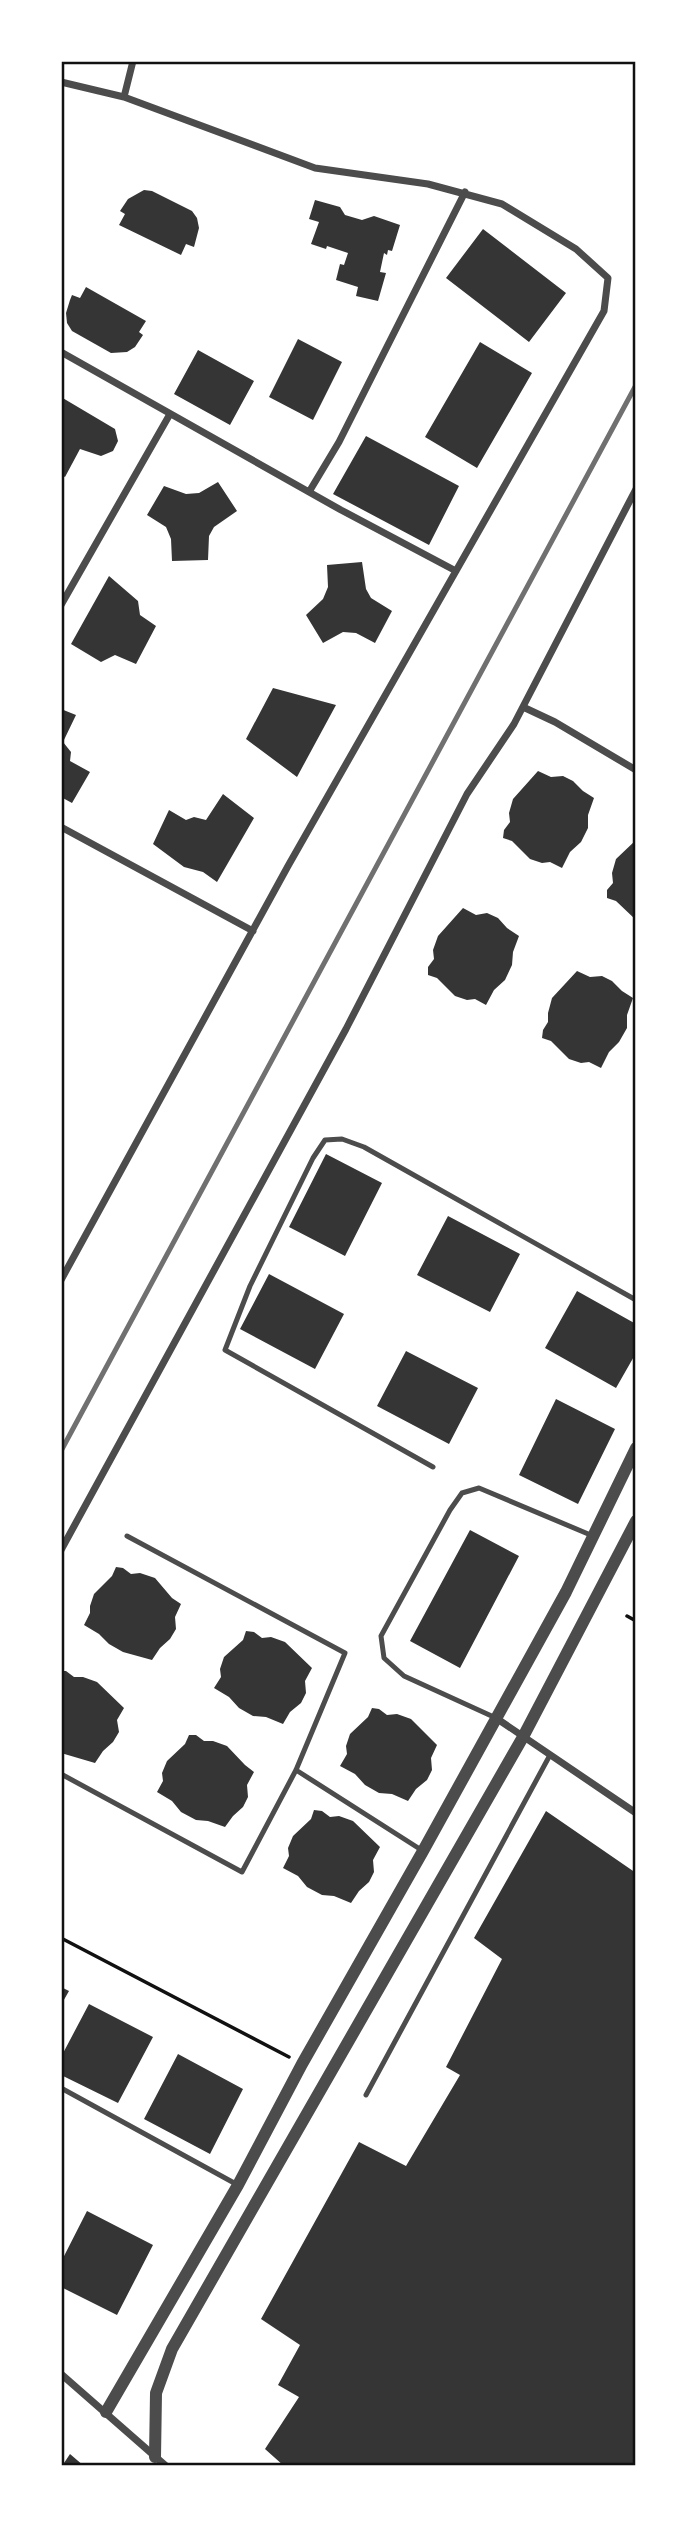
<svg xmlns="http://www.w3.org/2000/svg" width="697" height="2527" font-family="Raleway,sans-serif">
	<style>
		.building { fill: #353535 }
		.lines { fill: none; stroke-linecap: round; stroke-linejoin: round }
		.path { stroke: #111; stroke-width: 3.5 }
		.service { stroke: #4c4c4c; stroke-width: 5 }
		.minor { stroke: #4c4c4c; stroke-width: 7 }
		.tertiary { stroke: #4c4c4c; stroke-width: 12 }
		.rail { stroke: #707070; stroke-width: 5 }
		.neatline { fill: none; stroke: #111; stroke-width: 2.5 }
	</style>
	<rect width="100%" height="100%" fill="#fff"/>
	<!-- building -->
	<path class="building" d="M144,190L152,191L192,211L197,218L199,228L194,247L186,244L181,255L119,225L125,214L120,211L128,199Z
		M315,200L340,207L345,215L362,220L374,216L400,225L392,251L388,250L387,255L384,253L380,272L386,273L378,301L356,296L358,287L336,280L340,264L344,265L348,253L327,246L326,249L311,244L319,222L309,219Z
		M483,229L566,293L529,342L446,278Z
		M86,287L146,321L139,332L143,335L135,347L127,352L111,353L72,331L67,323L66,313L70,300L72,295L80,298Z
		M298,339L342,362L313,420L269,397Z
		M480,342L532,373L477,468L425,437Z
		M198,350L254,381L230,425L174,394Z
		M61,397L115,429L118,441L113,451L101,456L80,449L65,477L61,475Z
		M366,436L459,486L429,545L333,494Z
		M218,482L237,511L214,527L209,536L208,560L172,561L171,539L166,527L147,515L164,486L186,494L199,493Z
		M362,562L366,589L371,598L392,611L375,643L356,633L343,632L323,643L306,615L323,599L328,587L327,565Z
		M109,576L138,601L140,615L156,626L136,664L115,655L101,662L71,644Z
		M273,688L336,705L297,777L246,739Z
		M61,709L76,715L63,742L71,752L70,761L90,772L72,803L61,797Z
		M538,771L551,777L563,776L573,781L583,791L594,798L588,815V828L581,842L570,852L562,868L550,862L542,863L530,859L512,841L503,838L504,830L510,822L509,813L513,799Z
		M223,794L254,818L217,882L203,872L184,867L153,844L169,810L186,820L194,817L206,820Z
		M636,840V920L616,901L607,898V890L613,883L612,873L616,859Z
		M463,908L476,915L487,913L498,918L507,928L519,936L513,952L512,965L505,980L494,990L486,1005L475,999L467,1000L455,996L437,978L428,975V967L434,959L433,950L438,936Z
		M577,971L590,977L602,976L612,981L622,991L633,998L627,1015V1028L619,1042L609,1052L601,1068L589,1062L581,1063L569,1059L551,1041L542,1038L543,1030L548,1022V1013L552,998Z
		M326,1154L382,1183L345,1256L289,1227Z
		M448,1216L520,1254L490,1312L417,1275Z
		M269,1274L344,1314L315,1369L240,1329Z
		M577,1291L636,1324V1353L616,1388L545,1348Z
		M406,1351L478,1388L449,1444L377,1406Z
		M556,1399L615,1429L578,1504L519,1475Z
		M470,1530L519,1556L460,1668L410,1641Z
		M116,1567L123,1568L131,1574L140,1573L155,1578L172,1598L181,1604L175,1617L176,1629L170,1639L160,1648L152,1660L123,1652L109,1644L99,1634L84,1625L90,1613V1606L94,1594L112,1576Z
		M246,1631L254,1632L262,1638L271,1637L285,1642L312,1668L305,1681L306,1693L301,1703L290,1712L283,1724L266,1717L253,1716L239,1708L229,1697L214,1688L221,1677L220,1669L224,1657L243,1640Z
		M61,1671H66L74,1677H83L97,1682L124,1708L117,1720L119,1732L113,1742L103,1751L95,1763L61,1753Z
		M372,1708L379,1709L387,1715L397,1714L411,1719L437,1745L431,1758L432,1770L427,1780L416,1789L408,1801L392,1794L379,1793L365,1785L355,1774L340,1766L347,1754L346,1746L350,1734L368,1717Z
		M189,1735H196L204,1741H213L227,1746L245,1765L254,1772L247,1785L248,1797L243,1807L233,1816L225,1827L208,1821L196,1820L181,1812L172,1801L157,1792L163,1781L162,1773L167,1761L185,1744Z
		M314,1810L322,1811L330,1817L339,1816L353,1821L380,1847L373,1860L374,1872L369,1882L359,1891L351,1903L334,1896L322,1895L307,1887L298,1876L283,1868L289,1856L288,1848L293,1836L311,1819Z
		M546,1811L636,1873V2466H284L265,2449L299,2397L278,2385L300,2345L261,2319L359,2142L406,2166L460,2075L446,2067L502,1959L474,1938Z
		M61,1987L69,1991L61,2005Z
		M89,2004L153,2037L118,2103L61,2075V2057Z
		M178,2054L243,2089L210,2154L144,2119Z
		M87,2211L153,2245L117,2315L61,2287V2262Z
		M70,2454L84,2466H62Z"/>
	<g class="lines">
		<!-- path -->
		<path class="path" d="M627,1616L636,1621
			M61,1938L289,2057"/>
		<!-- service -->
		<path class="service" d="M433,1467L225,1350L250,1286L313,1158L325,1140L342,1139L364,1147L636,1300
			M496,1718L404,1676L384,1658L381,1636L450,1510L462,1493L479,1488L593,1536
			M296,1770L423,1851
			M61,1774L242,1872L296,1770L345,1653L127,1536
			M61,2088L236,2184
			M366,2095L550,1755"/>
		<!-- minor -->
		<path class="minor" d="M61,82L124,97L315,168L428,184L502,204L576,249L608,278L604,311L288,866L61,1280
			M124,97L133,61
			M61,352L341,510L456,571
			M309,492L339,442L465,192
			M61,605L170,414
			M523,707L555,722L636,770
			M61,827L253,931
			M61,1550L346,1029L467,794L514,724L636,489
			M496,1718L636,1813
			M61,2374L166,2466"/>
		<!-- tertiary -->
		<path class="tertiary" d="M106,2412L238,2185L302,2064L423,1851L566,1592L636,1448
			M155,2457L156,2393L172,2349L523,1737L636,1521"/>
		<!-- rail -->
		<path class="rail" d="M61,1451L636,385"/>
	</g>
	<!-- border -->
	<rect width="697" height="2527" fill="none" stroke="#ffffff" stroke-width="126"/>
	<rect x="63" y="63" width="571" height="2401" class="neatline"/>
</svg>
